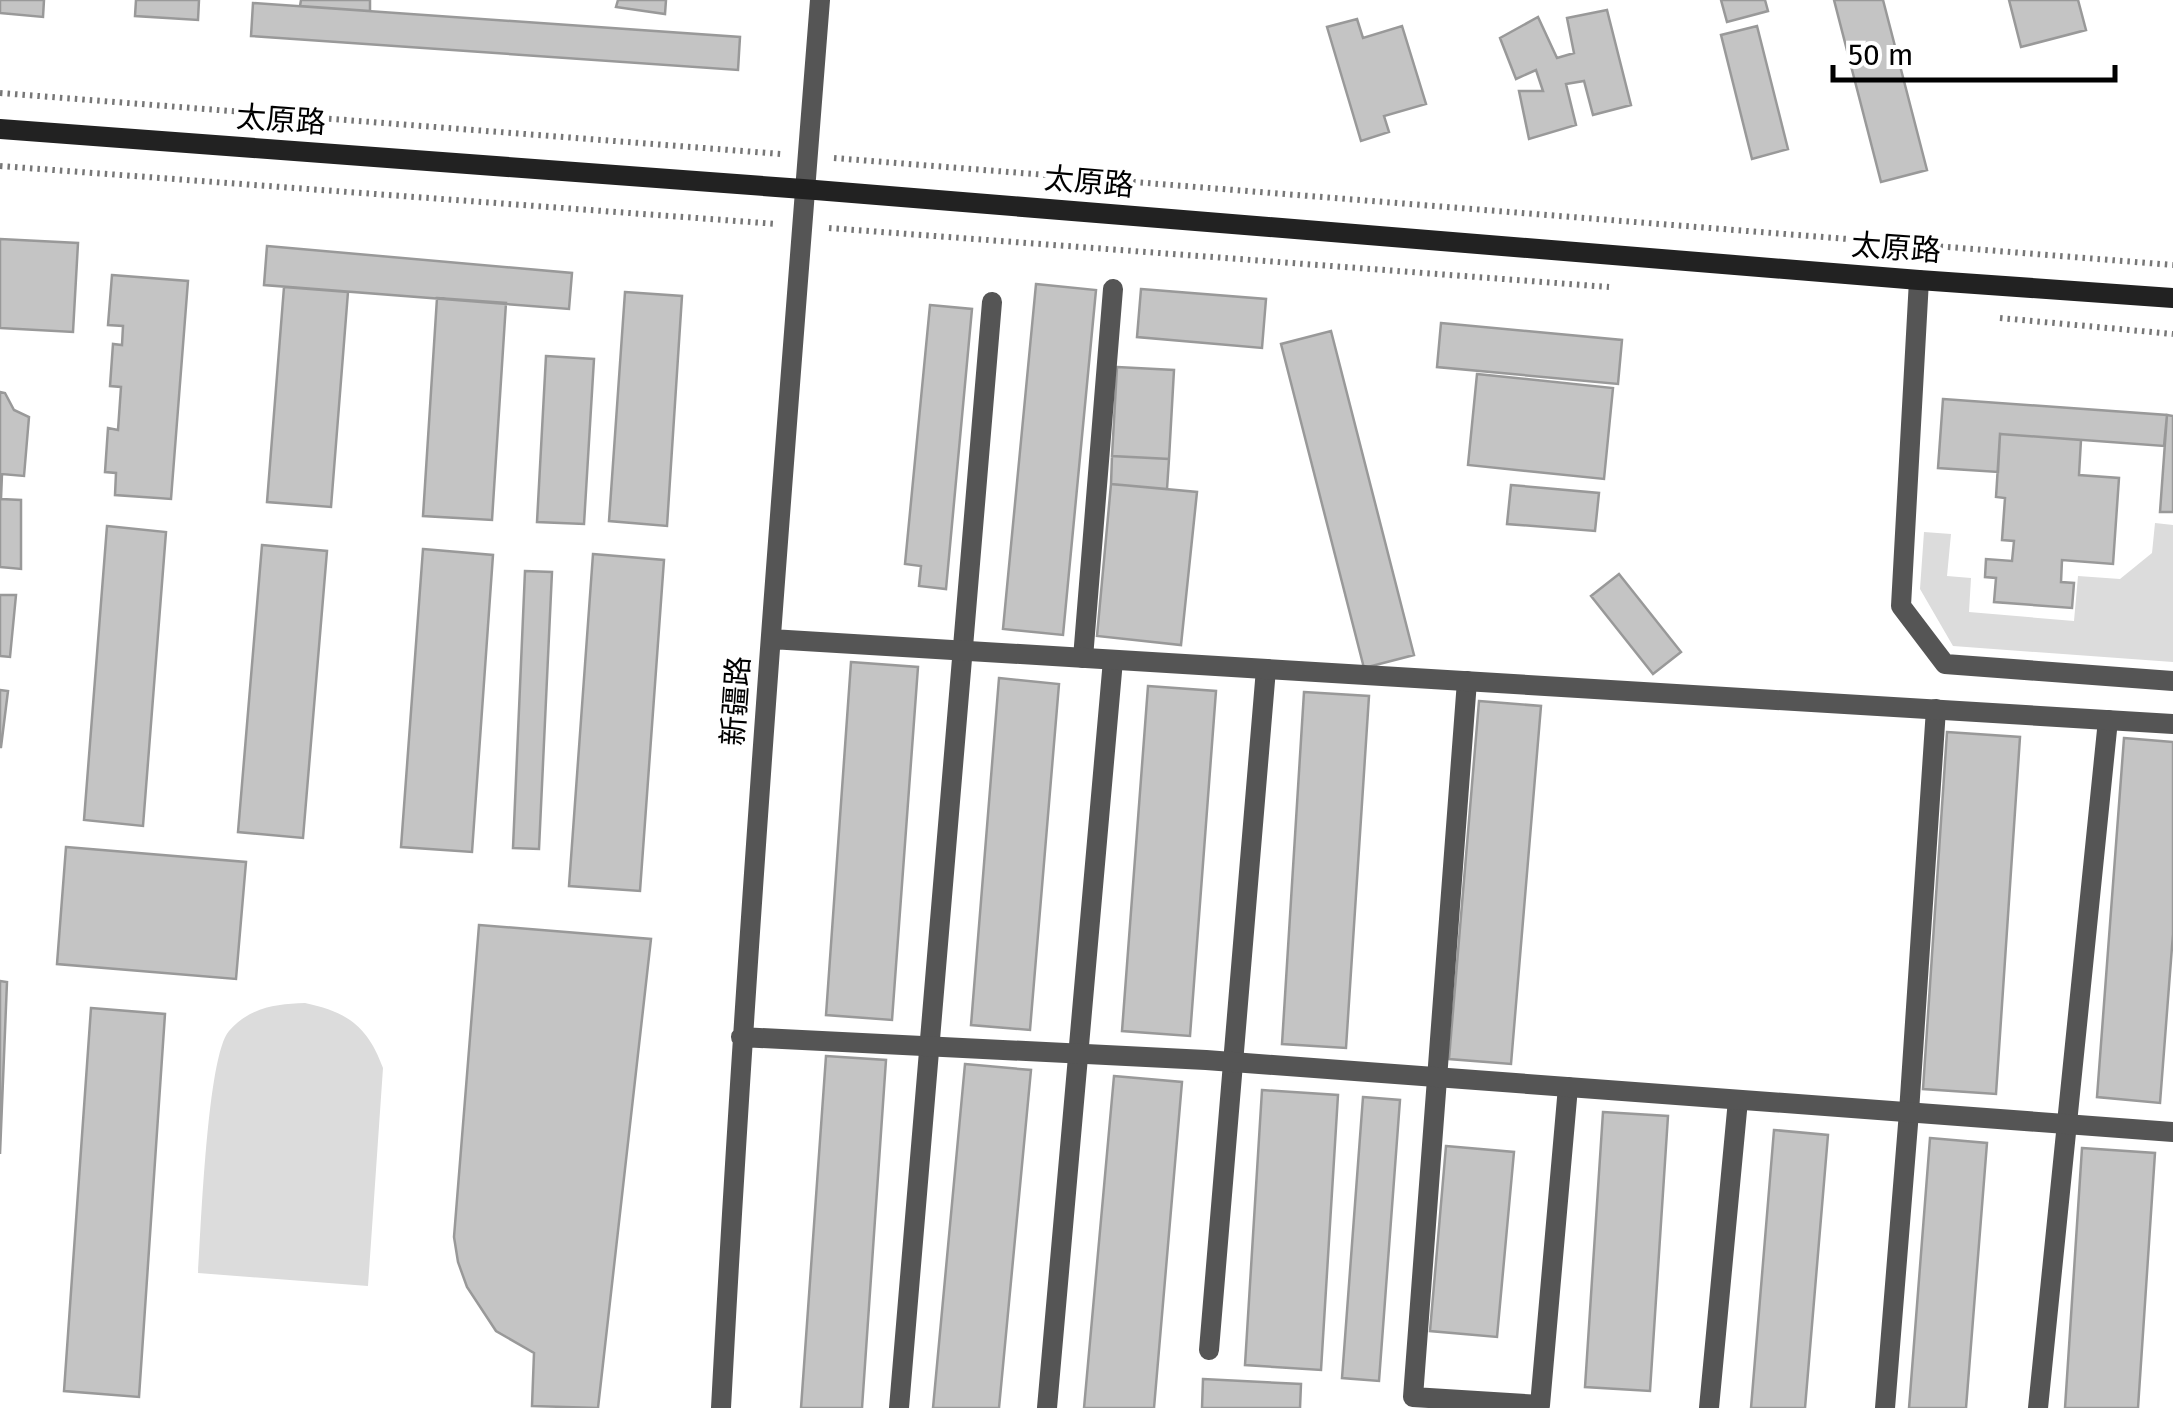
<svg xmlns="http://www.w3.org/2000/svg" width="2173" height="1408" font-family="'Fira Sans','Noto Sans SC',sans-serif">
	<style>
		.green { fill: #dcdcdc }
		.building { fill: #c4c4c4; stroke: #999; stroke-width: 2.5 }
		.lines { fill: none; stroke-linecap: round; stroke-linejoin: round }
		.path { stroke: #777; stroke-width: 6; stroke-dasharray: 2.5 5; stroke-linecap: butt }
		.service { stroke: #555; stroke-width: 20 }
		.minor { stroke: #555; stroke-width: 20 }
		.secondary { stroke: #222; stroke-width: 20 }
		.labels { text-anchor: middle; stroke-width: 9; stroke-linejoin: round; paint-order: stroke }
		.street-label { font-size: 30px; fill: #000; stroke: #fff }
	</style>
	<rect width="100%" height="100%" fill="#fff"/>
	<!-- green -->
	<path class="green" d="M2155,523L2173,525V662L1953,646L1920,589L1924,532L1951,534L1947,576L1971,578L1969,612L2074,621L2078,576L2120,579L2152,553Z
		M305,1003C348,1012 368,1027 383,1068L368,1286L198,1273C201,1230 207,1056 229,1031C250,1007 276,1004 305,1003Z"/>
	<!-- building -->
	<path class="building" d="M0,0H44L43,17L0,13Z
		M136,0H199L198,20L135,16Z
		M301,0H370V11L300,6Z
		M618,0H666L665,14L616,7Z
		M1721,0H1765L1768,11L1727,22Z
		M1834,0H1883L1927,170L1881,182Z
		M2009,0H2078L2086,30L2021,47Z
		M253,3L740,37L738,70L251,36Z
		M1607,10L1631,105L1593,115L1584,81L1566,84L1576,125L1529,139L1519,91H1543L1536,70L1516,79L1500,38L1538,17L1557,58L1574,53L1567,18Z
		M1357,19L1363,38L1402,26L1426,104L1384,116L1389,132L1361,141L1327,27Z
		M1757,26L1788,149L1752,159L1721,35Z
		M0,239L78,243L73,332L0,328Z
		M267,246L572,273L569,309L264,285Z
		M112,275L188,281L171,499L115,495L116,473L105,472L108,428L118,430L121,387L110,386L113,344L122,345L123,326L108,325Z
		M1036,284L1096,290L1063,635L1003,629Z
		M284,287L348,292L331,507L267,502Z
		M1141,289L1266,299L1262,348L1137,337Z
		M625,292L682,296L667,526L609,521Z
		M437,298L506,303L492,520L423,516Z
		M930,305L972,309L946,589L919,586L921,566L905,564Z
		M1441,323L1622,340L1618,384L1437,367Z
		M1331,331L1414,655L1364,668L1281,344Z
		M546,356L594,359L584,524L537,522Z
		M1117,367L1174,370L1169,459L1112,456Z
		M1477,374L1613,388L1604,479L1468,465Z
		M0,392L5,393L14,410L29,417L24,476L2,474L1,499L21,500V569L0,567Z
		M1943,399L2167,415L2164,446L2000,434L1998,472L1938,468Z
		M2167,415L2173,416V512H2160Z
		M2000,434L2081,440L2079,475L2119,478L2113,564L2062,560L2061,582L2074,583L2072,608L1994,602L1996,578L1985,577L1986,559L2012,561L2014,541L2002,540L2005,498L1996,497Z
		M1112,456L1169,459L1167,489L1111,484Z
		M1111,484L1197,492L1181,645L1097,636Z
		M1511,485L1599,493L1595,531L1507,524Z
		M107,526L166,532L143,826L84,820Z
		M262,545L327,551L303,838L238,832Z
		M423,549L493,555L472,852L401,847Z
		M593,554L664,560L640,891L569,886Z
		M525,571L552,572L539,849L513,848Z
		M1619,574L1681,652L1653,674L1591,596Z
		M0,595H16L10,657L0,656Z
		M851,662L918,667L892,1020L826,1015Z
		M999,678L1059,684L1030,1030L971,1025Z
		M1148,686L1216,691L1190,1036L1122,1031Z
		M0,690L8,691L1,747H0Z
		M1304,692L1369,696L1346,1048L1282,1044Z
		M1479,701L1541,706L1511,1064L1449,1059Z
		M1947,732L2020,737L1996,1094L1923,1089Z
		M2124,738L2173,742V934L2160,1103L2097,1097Z
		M66,847L246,862L236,979L57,964Z
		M479,925L651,939L598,1408L532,1406L534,1353L496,1331L467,1287L458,1262L454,1237Z
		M0,981L7,982L0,1154Z
		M91,1008L165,1014L139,1397L64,1391Z
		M826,1056L886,1060L862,1408H801Z
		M965,1064L1031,1070L999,1408H933Z
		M1114,1076L1182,1082L1154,1408H1084Z
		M1262,1090L1338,1095L1321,1370L1245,1365Z
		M1363,1097L1400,1100L1379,1381L1342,1378Z
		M1603,1112L1668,1116L1650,1391L1585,1387Z
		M1774,1130L1828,1135L1805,1408H1751Z
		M1930,1138L1987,1143L1966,1408H1909Z
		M1446,1146L1514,1152L1497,1337L1430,1331Z
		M2082,1148L2155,1153L2138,1408H2065Z
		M1203,1379L1301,1384L1300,1408H1202Z"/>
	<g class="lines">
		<!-- path -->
		<path class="path" d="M0,93L781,154
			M834,158L2173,265
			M0,166L777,224
			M829,228L1609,287
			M2000,318L2173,334"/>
		<!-- service -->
		<path class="service" d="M1919,280L1901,606L1945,664L2173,681
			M1083,658L1113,289
			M1467,681L1413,1397L1540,1405L1568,1087
			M1209,1350L1266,669
			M899,1408L992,302
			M1047,1408L1113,660
			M1709,1408L1738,1100
			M1885,1408L1909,1112L1936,709
			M2038,1408L2108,720"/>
		<!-- minor -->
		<path class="minor" d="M771,639L2173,724
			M741,1037L1206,1060L2173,1132
			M721,1408C746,938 783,469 820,0"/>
		<!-- secondary -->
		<path class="secondary" d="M0,129L803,189L1919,280L2173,298"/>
	</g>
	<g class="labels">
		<!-- street labels -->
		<g class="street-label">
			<text transform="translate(281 120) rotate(4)" y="10">太原路</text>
			<text transform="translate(1089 182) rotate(5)" y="10">太原路</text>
			<text transform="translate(1896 248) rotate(4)" y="10">太原路</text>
			<text transform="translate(736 701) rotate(-86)" y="10">新疆路</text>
		</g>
	</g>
	<!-- scale -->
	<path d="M1833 65v15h282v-15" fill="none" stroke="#000000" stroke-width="5"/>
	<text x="1848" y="65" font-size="30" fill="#000000" stroke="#ffffff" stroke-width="8" paint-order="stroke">50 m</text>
</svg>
